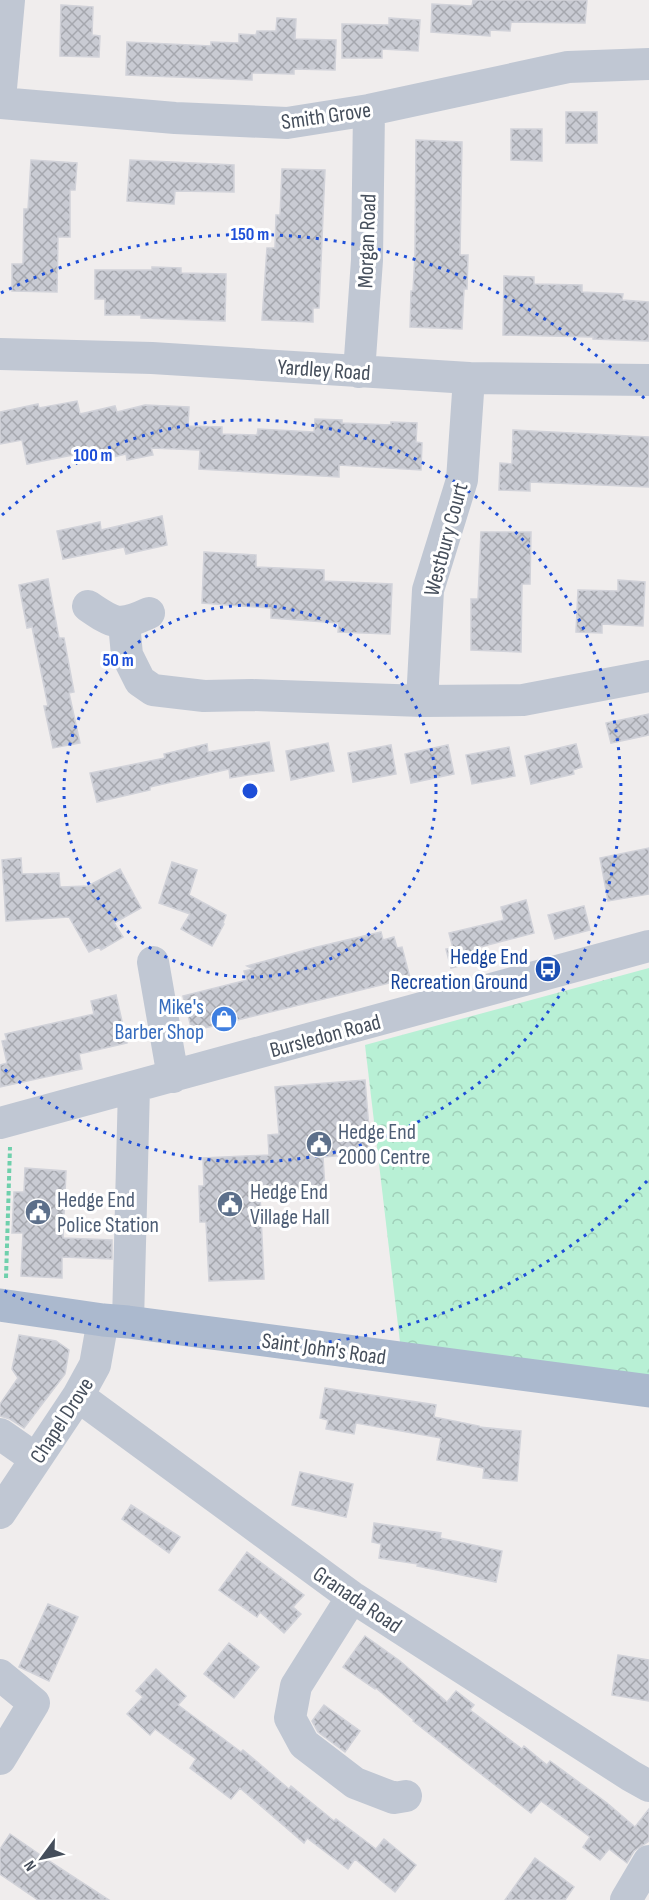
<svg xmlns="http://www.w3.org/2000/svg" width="649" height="1900" font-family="'Sofia Sans Condensed',sans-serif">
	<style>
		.park { fill: url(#park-crowns) }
		.building { fill: url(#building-cross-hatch); stroke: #d1d2d9; stroke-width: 1.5 }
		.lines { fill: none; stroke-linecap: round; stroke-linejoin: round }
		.path { stroke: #6fd0ac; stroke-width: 4; stroke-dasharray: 4.5 3; stroke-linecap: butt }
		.minor { stroke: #c0c7d3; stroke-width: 32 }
		.major { stroke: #abb9ce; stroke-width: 33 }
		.ring { fill: none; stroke: #1d4ed8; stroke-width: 3; stroke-dasharray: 3 6 }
		.labels { text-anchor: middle; stroke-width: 6; stroke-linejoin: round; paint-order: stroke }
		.street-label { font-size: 22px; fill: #454e5b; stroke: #fff }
		.transit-label { font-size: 22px; fill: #164399; stroke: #fff; text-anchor: end }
		.shop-label { font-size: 22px; fill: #366cbe; stroke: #fff; text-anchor: end }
		.service-label { font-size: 22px; fill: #4e5e75; stroke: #fff; text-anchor: start }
		.centre { fill: #1d4ed8; stroke: #fff; stroke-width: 3 }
		.ring-label { font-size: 18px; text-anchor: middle; font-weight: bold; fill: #1d4ed8; stroke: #fff; stroke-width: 6; stroke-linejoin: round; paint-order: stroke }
	</style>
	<defs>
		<pattern id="park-crowns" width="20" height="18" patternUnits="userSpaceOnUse" patternTransform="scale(1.5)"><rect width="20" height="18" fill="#b8f0d5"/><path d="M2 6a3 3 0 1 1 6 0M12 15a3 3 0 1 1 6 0" fill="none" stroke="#a0cfb9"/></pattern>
		<pattern id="building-cross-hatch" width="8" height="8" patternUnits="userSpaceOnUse" patternTransform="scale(1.5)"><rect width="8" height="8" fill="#c9cbd3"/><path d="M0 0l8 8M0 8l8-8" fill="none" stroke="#a5a7ae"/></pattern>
	</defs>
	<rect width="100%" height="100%" fill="#f0eded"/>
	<!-- park -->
	<path class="park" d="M649,968V1378L400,1342L365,1045Z"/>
	<!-- building -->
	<path class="building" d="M473,0H587L585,23L511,22L510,31L490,30V36L431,32L432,4L472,6Z
		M61,5L93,7L92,35L100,36L99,57L60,56Z
		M277,18L296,19L295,39L336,40L335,70L294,69V74L252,73V80L126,75L127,42L211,46V42L239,43V34L256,35L257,31H276Z
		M389,18L420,20L418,51L382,49V58H342V24L389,25Z
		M566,112H597V143H566Z
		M511,129H542V161L511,160Z
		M416,140L462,142L460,255H468L467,289H464L462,329L410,327L411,291H413L415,254Z
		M31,160L77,163L75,190H70V237H58L57,292L12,291V264H23L24,209H28Z
		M130,160L234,165V192L175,191L174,204L127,201Z
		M282,169L325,170L319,308H313V322L262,320L267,248H275L276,215H280Z
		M152,267L181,268V273L226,274L225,321L141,318V315H105V299H95V270H152Z
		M504,276L534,277V284L582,285V292L623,294L622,300L649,302V341L593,339V337L503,335Z
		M77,401L80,414L115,406L117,412L145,405L189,407L188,426L222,427V434L257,435L258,429L314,432L315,419L342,420V423L391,425V422L417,423L416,442L422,443L421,470L339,465V477L199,469L200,450L151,448L153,455L127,460L126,454L100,460L98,450L27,464L22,440L0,444V412L38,404L39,408Z
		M513,430L649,437V487L530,482V491L499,490L500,463L512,464Z
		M162,516L167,545L126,554L124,547L63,559L57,531L100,522L101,530Z
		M481,532H531L530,584H522L521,652L471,650V599H478Z
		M204,552L256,555V567L324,570V581L392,584L390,634L338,632L339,623L271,618V608L202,603Z
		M48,579L59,638H64L74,692L69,693L80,743L53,748L44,706H48L32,627L27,628L19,585Z
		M618,580L645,582L643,626L602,624V633L576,632L578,590L618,591Z
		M649,714V735L611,743L606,723Z
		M269,742L274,771L230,778L229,769L150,787V790L97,802L90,773L165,758L164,754L207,744L208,752Z
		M328,743L334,771L291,780L286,751Z
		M576,744L582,767L573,770L574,774L531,784L525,756Z
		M391,745L396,774L353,782L348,753Z
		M448,745L454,774L411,783L405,754Z
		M509,747L515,776L472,784L466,755Z
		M649,848V894L608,901L600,858Z
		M21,858L22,874L59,873L60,887L88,886L120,869L141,908L114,923L123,937L101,950L99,947L89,952L69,917L6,921L2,860Z
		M172,862L197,870L189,895L226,915L223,923L224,924L212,946L181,929L190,914L159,903Z
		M526,900L534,933L480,947L483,960L451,968L446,949L453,948L449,933L504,920L501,907Z
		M584,906L590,930L555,939L548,915Z
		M381,932L383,940L394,937L397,948L402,947L410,978L192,1031L183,996L247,980L244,971L253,969L247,966L317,947Z
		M116,995L127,1043L79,1054L82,1069L0,1087V1065L7,1063L2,1041L7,1040L5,1034L94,1014L91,1001Z
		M365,1080L371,1153L323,1157L325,1189L260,1195L264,1279L209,1281L206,1222H200L199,1186H204L203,1158L269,1155L268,1135L279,1134L275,1087Z
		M25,1168L66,1171L63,1238L112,1240V1259L62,1257V1278L21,1276L23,1233H12L14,1192H24Z
		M19,1335L56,1341L69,1350L65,1374L24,1428L10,1419L0,1416V1404L18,1378L12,1369Z
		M325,1388L436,1405L434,1417L479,1426V1427L521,1431L517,1481L483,1478L484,1468L437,1460L441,1438L356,1423L354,1434L326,1429L328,1420L320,1418Z
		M300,1472L353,1484L346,1517L292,1505Z
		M131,1505L180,1537L169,1553L122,1519Z
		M374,1523L441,1533L440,1538L502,1551L496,1582L417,1566L418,1564L379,1558L381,1544L372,1542Z
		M247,1552L304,1595L293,1607L301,1614L284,1633L260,1612L257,1617L219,1590Z
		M48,1604L78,1617L49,1681L19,1667Z
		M365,1636L400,1661L447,1702L456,1691L474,1705L470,1710L522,1749L524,1746L547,1765L550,1761L607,1803L635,1827L649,1809V1841L634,1851L627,1863L609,1849L600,1860L583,1847L590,1837L541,1801L531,1813L413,1721L414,1720L376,1688L375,1689L343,1667Z
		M229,1643L259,1667L234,1698L204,1674Z
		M618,1655L649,1660V1701L612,1695Z
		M156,1669L186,1696L178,1705L241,1752L243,1750L289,1789L291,1786L334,1821L336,1819L376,1849L384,1839L416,1865L395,1892L355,1859L348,1869L307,1838L304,1843L240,1788L231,1799L190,1768L196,1759L155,1729L150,1735L127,1714L143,1697L136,1691Z
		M324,1705L360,1731L345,1752L318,1732L312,1721Z
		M10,1834L49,1861L109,1900H38L0,1874V1849Z
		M535,1858L574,1887L565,1900H505Z"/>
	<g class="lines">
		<!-- path -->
		<path class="path" d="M6,1278L10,1147"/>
		<!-- minor -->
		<path class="minor" d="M0,99L9,0
			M0,103L175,118L287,123L369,110L568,67L649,64
			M0,354L152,358L469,378L649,380
			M359,372L367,260L369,110
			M88,606C114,624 119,627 149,613
			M124,623L127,655L140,681L153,690L204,696L252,695L422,701L523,700L649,676
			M422,701L428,590L462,480L469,378
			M153,962L173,1077
			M0,1123L649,946
			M128,1322L134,1087
			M78,1396L352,1597L631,1776L649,1786
			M0,1434L36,1459
			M0,1513L78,1396L95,1365L103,1320
			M352,1597L296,1686L290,1718L304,1744L355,1783L394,1798L406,1796
			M0,1675L34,1703L0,1759
			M626,1900L649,1861"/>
		<!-- major -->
		<path class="major" d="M0,1305L103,1320L128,1322L649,1391"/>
	</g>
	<!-- distance rings -->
	<g class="ring">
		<circle cx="250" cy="791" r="186"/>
		<path d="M2 515A371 371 0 1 1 2 1067"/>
		<path d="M647 1181A557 557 0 0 1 1 1289M1 293A557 557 0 0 1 647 401"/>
	</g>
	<!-- icons -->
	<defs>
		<symbol id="bus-disc" viewBox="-11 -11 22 22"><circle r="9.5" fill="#1a4fb4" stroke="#fff"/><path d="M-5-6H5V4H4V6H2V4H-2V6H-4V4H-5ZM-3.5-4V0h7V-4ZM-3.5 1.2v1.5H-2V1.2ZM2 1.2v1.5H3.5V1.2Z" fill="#fff"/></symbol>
		<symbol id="shop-disc" viewBox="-11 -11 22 22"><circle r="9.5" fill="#3f7fe0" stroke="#fff"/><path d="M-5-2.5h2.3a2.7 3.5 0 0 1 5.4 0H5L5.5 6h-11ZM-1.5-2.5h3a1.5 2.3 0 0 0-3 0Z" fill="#fff"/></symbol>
		<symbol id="civic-disc" viewBox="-11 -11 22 22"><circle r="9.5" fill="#5c6f8a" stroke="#fff"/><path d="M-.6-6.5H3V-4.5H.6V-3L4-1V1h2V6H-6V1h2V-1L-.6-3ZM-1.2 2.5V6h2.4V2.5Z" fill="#fff"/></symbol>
	</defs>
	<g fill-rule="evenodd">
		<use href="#bus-disc" x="533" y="954" width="30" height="30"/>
		<use href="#shop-disc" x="209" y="1004" width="30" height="30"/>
		<use href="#civic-disc" x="304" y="1129" width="30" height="30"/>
		<use href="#civic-disc" x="215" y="1189" width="30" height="30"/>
		<use href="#civic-disc" x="23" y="1197" width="30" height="30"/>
	</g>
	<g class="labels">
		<!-- street labels -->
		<g class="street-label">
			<text transform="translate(326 115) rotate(-8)" y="8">Smith Grove</text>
			<text transform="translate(366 241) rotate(-88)" y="8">Morgan Road</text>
			<text transform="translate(324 369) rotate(4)" y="8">Yardley Road</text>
			<text transform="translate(445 539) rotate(-75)" y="8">Westbury Court</text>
			<text transform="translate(325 1035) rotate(-15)" y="8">Bursledon Road</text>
			<text transform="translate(324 1348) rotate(8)" y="8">Saint John's Road</text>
			<text transform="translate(61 1420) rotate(-57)" y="8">Chapel Drove</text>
			<text transform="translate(358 1599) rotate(34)" y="8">Granada Road</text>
		</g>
		<!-- transit labels -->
		<g class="transit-label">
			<text x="528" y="964">Hedge End<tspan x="528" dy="25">Recreation Ground</tspan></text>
		</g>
		<!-- shop labels -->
		<g class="shop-label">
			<text x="204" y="1014">Mike's<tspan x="204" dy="25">Barber Shop</tspan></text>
		</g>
		<!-- service labels -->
		<g class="service-label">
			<text x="338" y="1139">Hedge End<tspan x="338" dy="25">2000 Centre</tspan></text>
			<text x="250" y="1199">Hedge End<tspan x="250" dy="25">Village Hall</tspan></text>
			<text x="57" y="1207">Hedge End<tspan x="57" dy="25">Police Station</tspan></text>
		</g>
	</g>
	<circle cx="250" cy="791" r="9" class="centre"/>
	<g class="ring-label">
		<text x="250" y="240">150 m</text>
		<text x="93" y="461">100 m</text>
		<text x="118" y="666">50 m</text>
	</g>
	<!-- north arrow -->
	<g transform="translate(42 1858) rotate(237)" stroke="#ffffff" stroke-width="4.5" paint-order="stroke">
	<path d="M0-4.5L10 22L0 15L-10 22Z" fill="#454e5b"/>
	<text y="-9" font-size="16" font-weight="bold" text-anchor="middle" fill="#454e5b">N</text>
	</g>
</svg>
